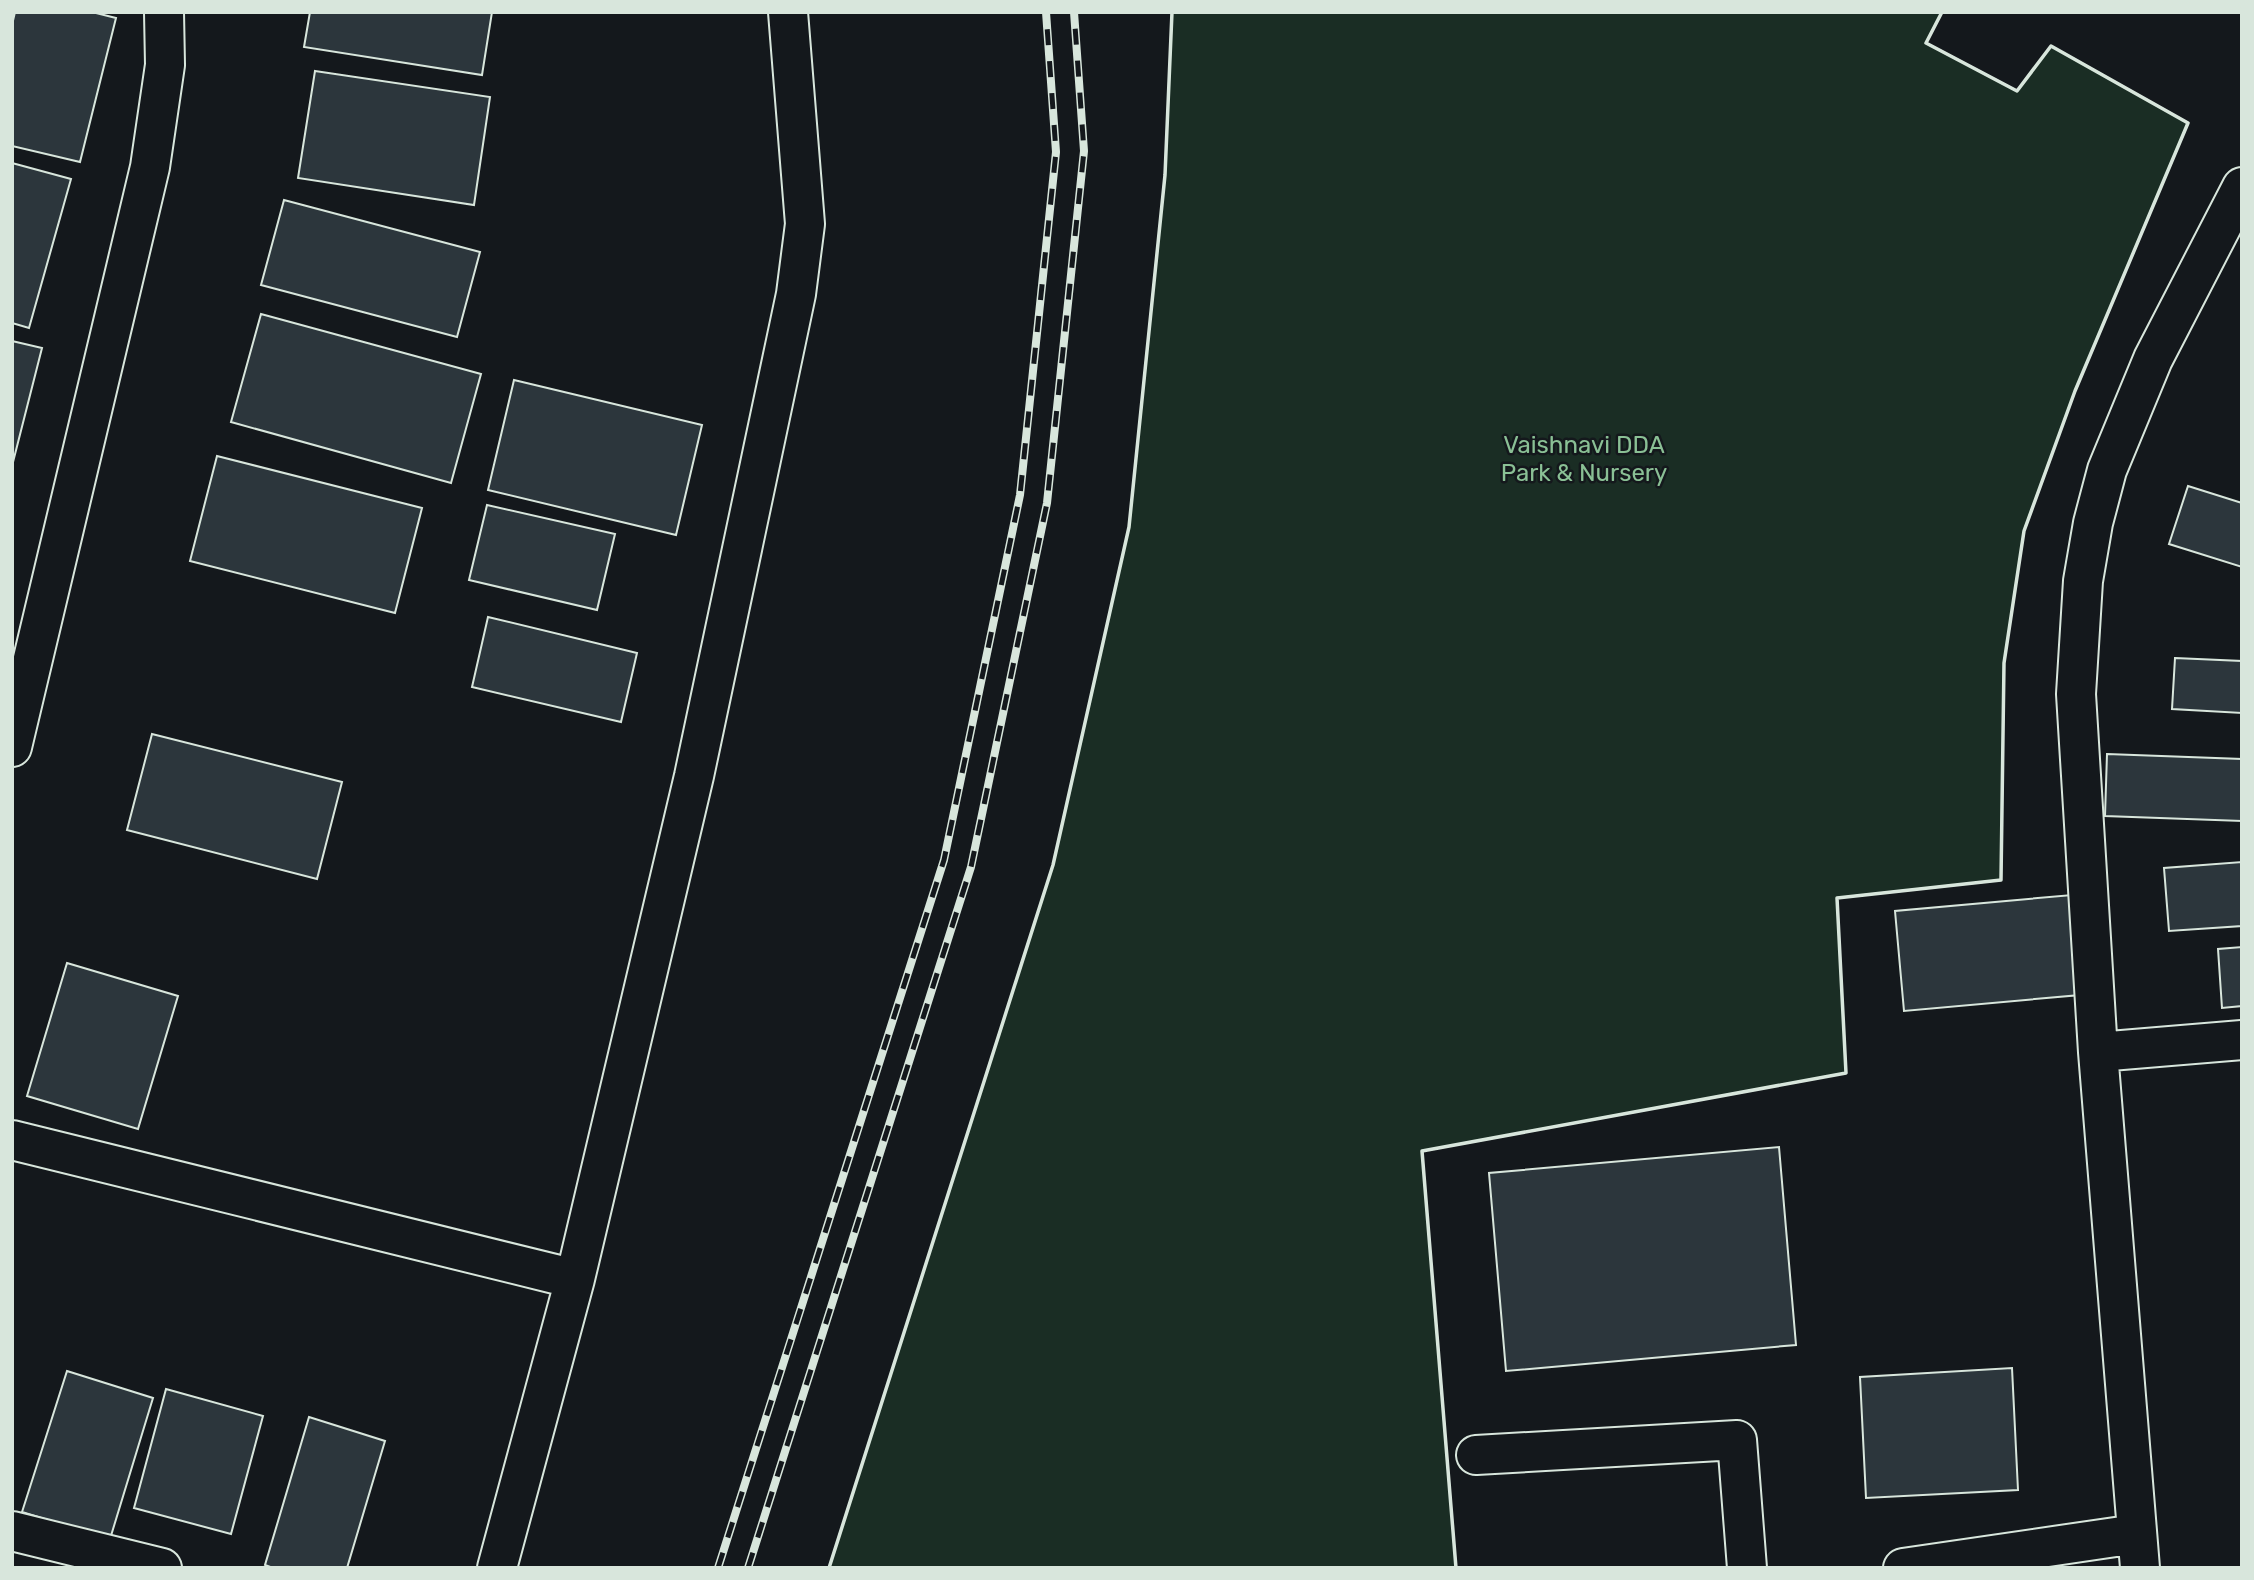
<svg xmlns="http://www.w3.org/2000/svg" width="2254" height="1580" font-family="Rubik,sans-serif">
	<style>
		.green { fill: #1a2d24; stroke: #939e99; stroke-width: 2 }
		.building { fill: #2c363c; stroke: #d8e6dc; stroke-width: 2 }
		.lines { fill: none; stroke-linecap: round; stroke-linejoin: round }
		.minor-casing { stroke: #d8e6dc; stroke-width: 42 }
		.minor { stroke: #14181c; stroke-width: 38 }
		.rail-casing { stroke: #d8e6dc; stroke-width: 8 }
		.rail { stroke: #14181c; stroke-width: 5; stroke-dasharray: 16; stroke-linecap: butt }
		.wall { stroke: #d8e6dc; stroke-width: 3.5 }
		.labels { text-anchor: middle; stroke-width: 5; stroke-linejoin: round; paint-order: stroke }
		.park-label { font-size: 24px; fill: #8ac095; stroke: #14181c }
	</style>
	<rect width="100%" height="100%" fill="#14181c"/>
	<!-- green -->
	<path class="green" d="M1172,12H1942L1926,43L2017,91L2051,46L2188,123L2075,391L2024,531L2004,663L2001,880L1837,898L1846,1073L1422,1151L1456,1568H829L1053,865L1129,527L1165,175Z"/>
	<!-- building -->
	<path class="building" d="M15,12H92L116,18L80,162L12,146V25Z
		M310,12H492L482,75L304,47Z
		M315,71L490,97L474,205L298,178Z
		M12,163L71,179L29,328L12,323Z
		M284,200L480,252L457,337L261,285Z
		M261,314L481,374L451,483L231,422Z
		M12,341L42,348L12,466Z
		M514,380L702,425L676,535L488,490Z
		M217,456L422,508L395,613L190,561Z
		M2188,486L2242,503V567L2169,544Z
		M487,505L615,534L597,610L469,580Z
		M488,617L637,653L621,722L472,687Z
		M2175,658L2242,661V713L2172,709Z
		M152,734L342,782L317,879L127,830Z
		M2107,754L2242,759V821L2105,816Z
		M2242,862V926L2169,931L2164,868Z
		M2072,895L2080,995L1904,1011L1895,911Z
		M2242,947V1006L2222,1008L2218,949Z
		M67,963L178,996L138,1129L27,1096Z
		M1779,1147L1796,1345L1506,1371L1489,1173Z
		M2012,1368L2018,1490L1866,1498L1860,1377Z
		M67,1371L153,1398L110,1539L22,1512Z
		M166,1389L263,1416L231,1534L134,1508Z
		M309,1417L385,1441L347,1568H273L265,1565Z"/>
	<g class="lines">
		<defs>
			<path id="minor" d="M12,747L150,167L165,65L164,12
				M2098,1052L2242,1040
				M12,1140L575,1279
				M1476,1455L1737,1440L1747,1568
				M12,1531L162,1568
				M497,1568L575,1279L694,776L796,294L805,224L788,12
				M1903,1568L2136,1534
				M2140,1568L2098,1052L2076,694L2083,581L2093,523L2107,470L2153,359L2242,187"/>
		</defs>
		<!-- minor casing -->
		<use href="#minor" class="minor-casing"/>
		<!-- minor -->
		<use href="#minor" class="minor"/>
		<defs>
			<path id="rail" d="M718,1568L944,860L1020,495L1056,152L1046,12
				M748,1568L971,867L1047,503L1084,151L1074,12"/>
		</defs>
		<!-- rail casing -->
		<use href="#rail" class="rail-casing"/>
		<!-- rail -->
		<use href="#rail" class="rail"/>
		<!-- wall -->
		<path class="wall" d="M829,1568L1053,865L1129,527L1165,175L1172,12
			M1456,1568L1422,1151L1846,1073L1837,898L2001,880L2004,663L2024,531L2075,391L2188,123L2051,46L2017,91L1926,43L1942,12"/>
	</g>
	<g class="labels">
		<!-- park labels -->
		<g class="park-label">
			<text x="1584" y="453">Vaishnavi DDA<tspan x="1584" dy="28">Park &amp; Nursery</tspan></text>
		</g>
	</g>
	<!-- border -->
	<rect width="2254" height="1580" fill="none" stroke="#d8e6dc" stroke-width="28"/>
</svg>
